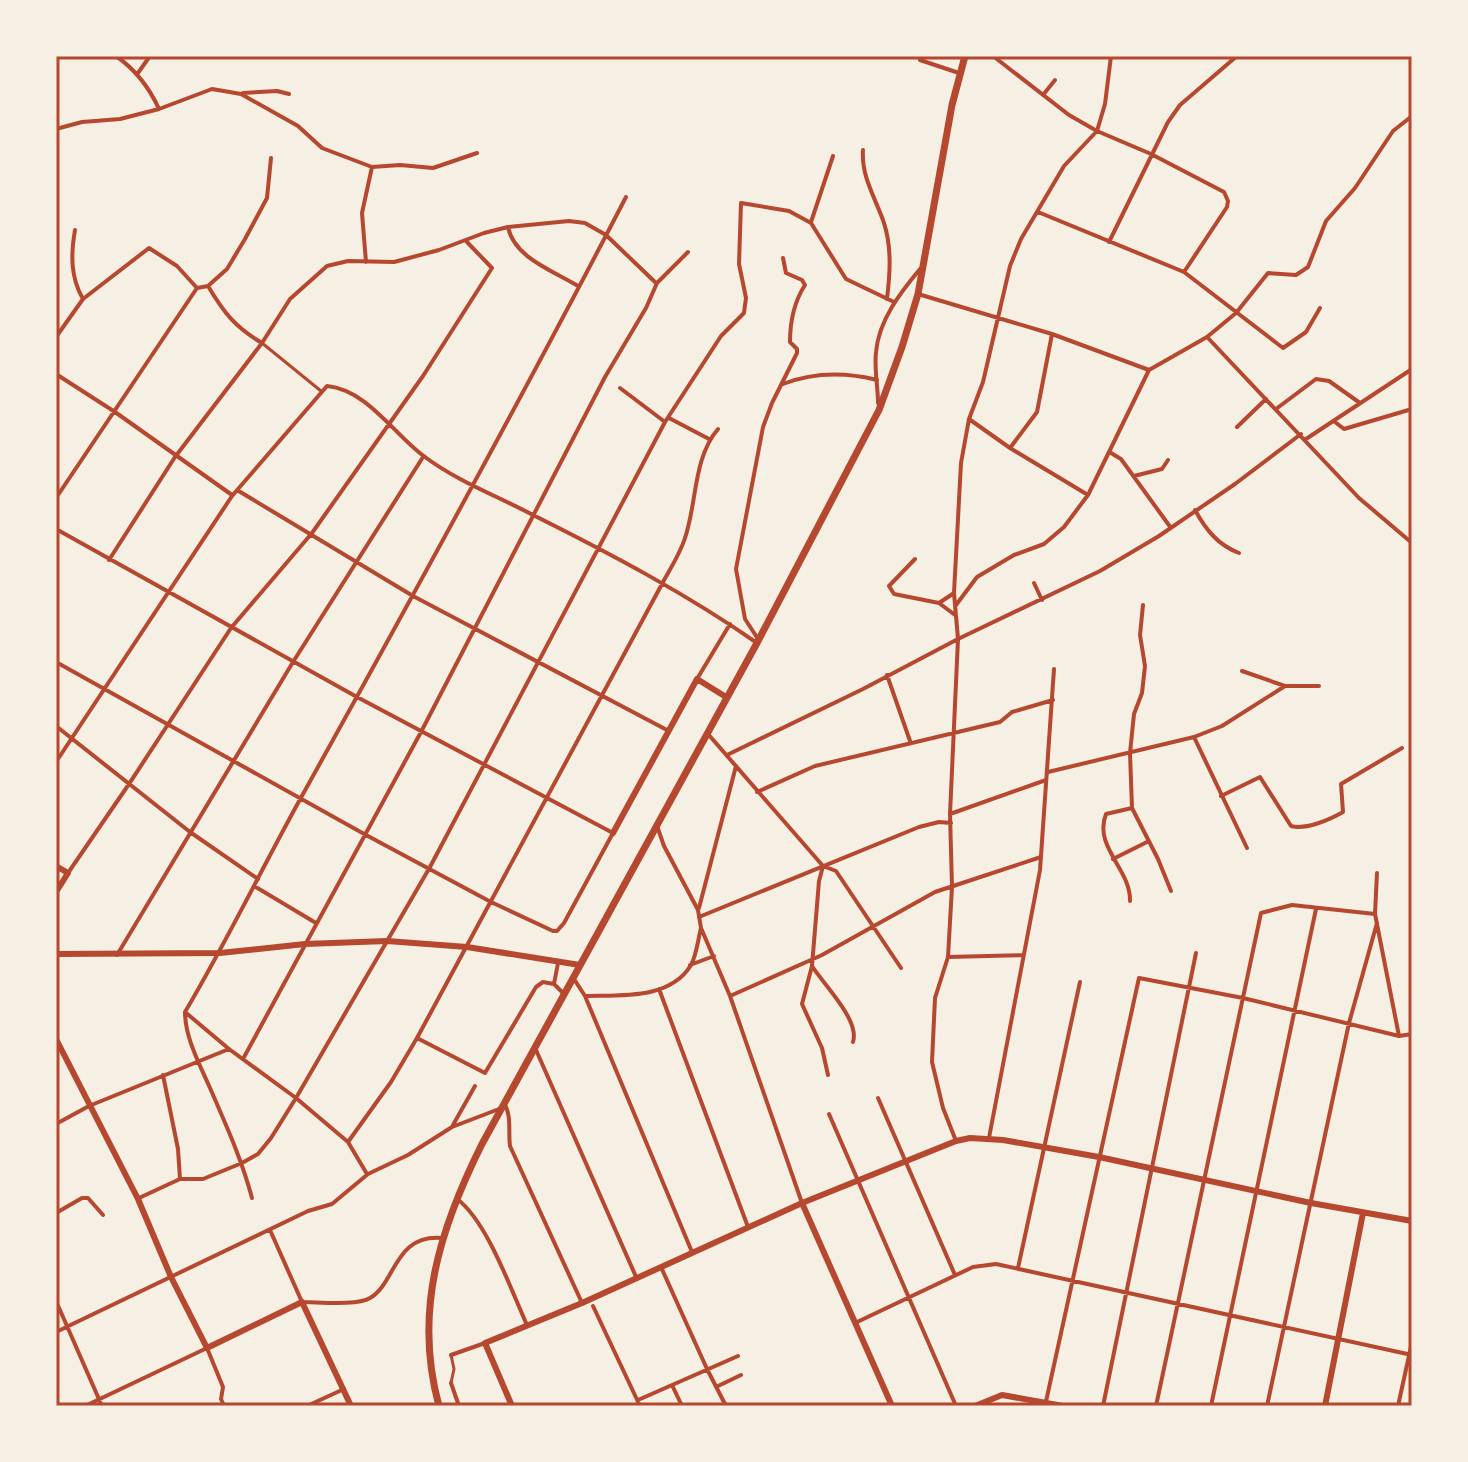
<svg xmlns="http://www.w3.org/2000/svg" width="1468" height="1462" font-family="Ubuntu,sans-serif">
	<style>
		.lines { fill: none; stroke-linecap: round; stroke-linejoin: round }
		.pedestrian { stroke: #b5482f; stroke-width: 3 }
		.minor { stroke: #b5482f; stroke-width: 4 }
		.tertiary { stroke: #b5482f; stroke-width: 6 }
		.primary { stroke: #b5482f; stroke-width: 7 }
		.neatline { fill: none; stroke: #b5482f; stroke-width: 3 }
	</style>
	<rect width="100%" height="100%" fill="#f6efe4"/>
	<g class="lines">
		<!-- pedestrian -->
		<path class="pedestrian" d="M262,343L321,391
			M451,1383L454,1369L451,1355"/>
		<!-- minor -->
		<path class="minor" d="M116,56C136,70 149,87 159,109
			M993,56L1069,115L1097,131L1151,154L1224,192L1228,201L1227,207L1184,272
			M920,60L959,73
			M138,73L150,56
			M243,93L277,91L289,94
			M1043,95L1055,80
			M56,129L82,122L120,119L159,109L212,89L241,94L298,126L322,148L372,167L400,165L433,168L477,153
			M863,150C861,177 876,199 884,223C892,248 890,274 887,299
			M1038,212L1184,272L1283,348L1306,332L1320,308
			M811,222L833,156
			M508,227C514,258 554,271 578,286
			M75,230C71,253 70,277 83,299
			M1109,242L1168,122L1180,105L1237,56
			M366,262L362,213L372,167
			M208,286C224,313 235,327 262,343
			M918,294L1052,334L1149,370
			M56,337L83,299L149,248L177,266L197,288
			M1208,338L1359,498L1412,543
			M56,374L115,412L232,495
			M783,384C814,372 845,372 877,380
			M620,388L665,422
			M878,403C878,387 874,368 876,352C879,320 900,293 920,269
			M1276,409L1316,379L1329,381L1360,403
			M669,418L709,439
			M969,419L1010,448L1088,495
			M1335,422L1344,429L1412,409
			M1237,427L1266,399
			M1306,439L1412,369
			M1010,448L1037,412L1052,334
			M1111,453L1121,459L1171,528
			M1134,476L1162,469L1168,460
			M237,490L413,596L667,730
			M56,498L197,288L208,286L227,269L245,239L267,198L271,158
			M1195,510C1206,530 1218,545 1239,553
			M56,529L357,697L613,833L564,923L557,931H553L491,902L366,835L56,662
			M915,559L889,586L894,594L939,603L954,593
			M109,560L175,457L262,343L290,299L327,266L348,261L394,262L439,250L484,233L508,227L569,221L585,223L606,235L656,283
			M1034,583L1042,600
			M939,603L955,615
			M956,605L977,577L1014,555L1044,544L1064,527L1088,495L1149,370L1207,337L1236,313L1268,273L1296,275L1308,267L1326,221L1355,188L1393,131L1412,116
			M1143,605L1140,635L1145,666L1142,693L1134,714L1130,753L1132,808L1158,859L1171,891
			M758,639L745,619L736,569L763,427L772,403L797,353V349L790,342C790,322 794,302 805,285L802,280L786,273L783,258
			M1242,671L1285,686H1319
			M887,675L910,741
			M697,679L730,624
			M56,726L190,832L258,879
			M708,734L823,866L836,871L901,968
			M1194,737L1247,848
			M727,755L863,689L958,639L1100,571L1159,536L1235,484L1301,434
			M56,762L232,496L327,386C368,390 395,436 425,457C457,481 497,496 533,515C609,553 687,594 757,643
			M1048,772L1194,737L1222,726L1285,686
			M757,792L815,766L1000,722L1012,712L1053,700
			M1221,796L1260,777L1291,826C1306,830 1329,820 1343,812L1341,784L1402,748
			M950,814L1046,780
			M657,826L664,846L698,910L701,928L730,996L802,1203
			M1113,859L1149,841
			M823,866L819,881L812,966C824,985 860,1020 853,1042
			M68,873L129,784L231,628L312,533L423,376L492,268L466,241
			M1377,873L1375,914L1399,1036
			M254,886L316,923
			M1130,901C1131,869 1093,847 1106,814L1132,808
			M699,908L736,766
			M699,917L919,827L939,822L951,823
			M117,955L293,662L423,457
			M948,957L1023,955
			M690,965L714,956
			M812,966L802,1004L822,1048L828,1075
			M574,979L585,996L692,1252
			M554,984L558,963
			M659,989L748,1227
			M585,996C620,995 670,1000 691,965C697,954 698,939 701,928
			M730,996L822,955L935,892L1041,857
			M185,1012C227,941 263,866 303,794C413,596 522,398 626,197
			M185,1012L229,1049L296,1098L348,1142L367,1174
			M185,1012C185,1038 200,1065 210,1088C226,1125 242,1160 252,1198
			M417,1038L485,1073L536,987L543,982L554,984L563,993
			M536,1050L637,1279
			M243,1059L421,732L605,377L646,308L657,283L688,252
			M163,1075L178,1149L180,1179
			M878,1098L955,1275
			M504,1103C512,1116 508,1131 510,1146L582,1303
			M829,1114L956,1406
			M56,1124L89,1106L229,1049
			M453,1125L475,1086
			M989,1138L1040,870L1054,669
			M956,1141L943,1108L932,1062L935,998L948,957L952,887L950,814L958,639L954,593L961,463L969,419L983,382L1010,266L1021,239L1064,166L1097,131L1105,104L1111,56
			M348,1142L391,1082L417,1038L662,584C670,569 680,554 685,538C697,503 693,458 718,429
			M139,1198L180,1179H203L242,1163L258,1154L271,1138L296,1098L430,867L665,422L721,336L744,313L746,298L739,264L741,203L789,211L811,223L846,279L894,302
			M457,1199C487,1221 511,1290 527,1325
			M56,1213L82,1198H88L103,1215
			M270,1230L302,1302C319,1302 357,1306 370,1298C396,1283 394,1234 442,1238
			M661,1267L707,1369L726,1406
			M1018,1268L1080,982
			M56,1301L102,1406
			M593,1306L640,1406
			M855,1323L973,1267L996,1264L1412,1355
			M56,1332L308,1211L332,1204L368,1174L408,1155L452,1127L499,1109
			M451,1355L485,1343
			M451,1383L459,1406
			M672,1385L682,1406
			M716,1387L741,1375
			M638,1400L738,1356
			M85,1406L207,1348L223,1387L221,1399L224,1406
			M307,1406L344,1389
			M1045,1406L1139,978L1243,998L1399,1036L1412,1034
			M1103,1406L1196,953
			M1156,1406L1261,913L1292,905L1375,914
			M1211,1406L1316,909
			M1267,1406L1349,1023L1377,923
			M1398,1406L1412,1342"/>
		<!-- tertiary -->
		<path class="tertiary" d="M613,833L697,679L726,697
			M56,866L68,873L56,892
			M56,954L220,953L305,944L387,941L467,947L580,965
			M56,1039L138,1199L171,1277L207,1348L302,1302L351,1406
			M802,1203L892,1406
			M512,1406L485,1343L582,1303L802,1203L956,1141L970,1138L1003,1140L1099,1157L1311,1203L1412,1221
			M975,1406L1002,1395L1063,1406
			M1325,1406L1363,1213"/>
		<!-- primary -->
		<path class="primary" d="M439,1406C413,1312 440,1228 482,1144L757,643L879,410L902,347L918,294L952,105L965,56"/>
	</g>
	<!-- border -->
	<rect width="1468" height="1462" fill="none" stroke="#f6efe4" stroke-width="116"/>
	<rect x="58" y="58" width="1352" height="1346" class="neatline"/>
</svg>
